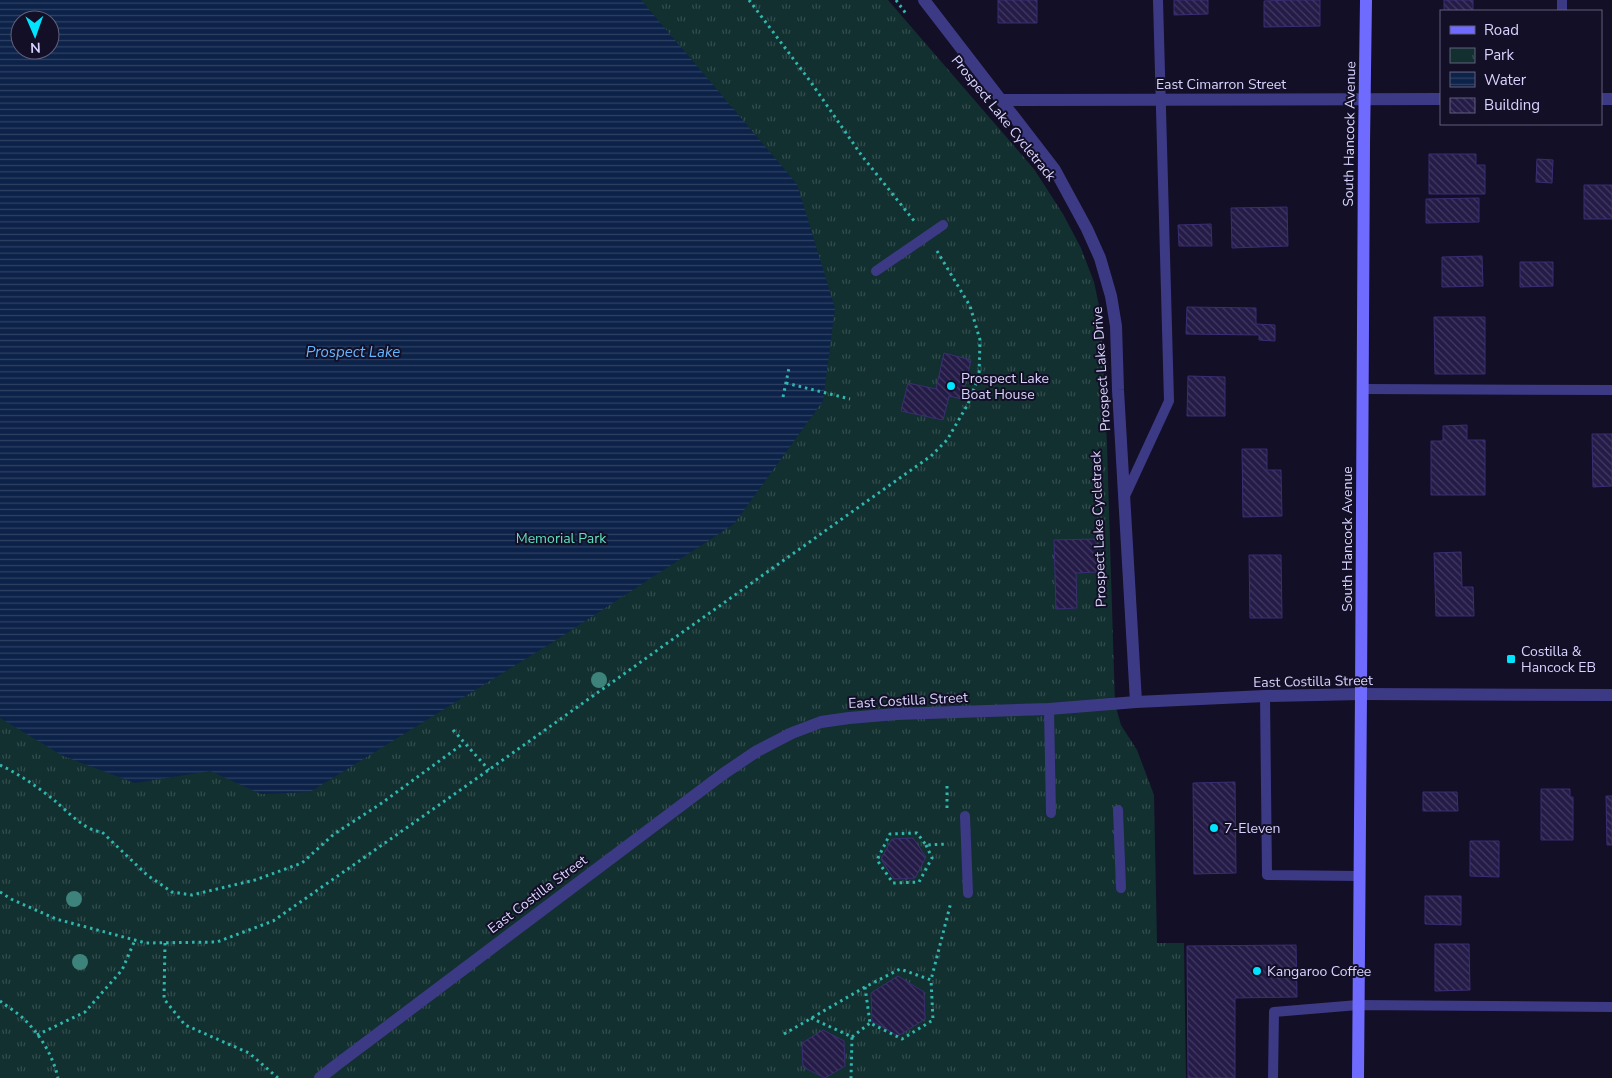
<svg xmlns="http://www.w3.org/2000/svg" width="1612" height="1078" font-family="'Nunito Sans',sans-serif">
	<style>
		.park { fill: url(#park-tufts); fill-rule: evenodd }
		.water { fill: url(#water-rules); fill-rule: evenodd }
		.building { fill: url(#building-back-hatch); stroke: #3b2d73 }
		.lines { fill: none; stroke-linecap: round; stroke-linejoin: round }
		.path { stroke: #2fb8b0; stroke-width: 3; stroke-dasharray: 2.5 4; stroke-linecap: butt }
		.service { stroke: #3d3a85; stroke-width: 10 }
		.minor { stroke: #3d3a85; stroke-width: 12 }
		.tertiary { stroke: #3d3a85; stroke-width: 12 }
		.secondary { stroke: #6f6bff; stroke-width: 12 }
		.tree { fill: #3d827b }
		.poi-dot { fill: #00e5ff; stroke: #130f26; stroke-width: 2 }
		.labels { text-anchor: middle; stroke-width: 4; stroke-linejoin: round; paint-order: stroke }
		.street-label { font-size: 14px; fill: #d9d4ff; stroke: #130f26 }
		.poi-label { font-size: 14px; fill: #d9d4ff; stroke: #130f26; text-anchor: start }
		.park-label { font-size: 14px; fill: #5fe0c0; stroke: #130f26 }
		.water-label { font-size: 15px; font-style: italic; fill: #62b6ff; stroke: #130f26 }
	</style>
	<defs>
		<pattern id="park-tufts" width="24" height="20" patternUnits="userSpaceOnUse" patternTransform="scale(1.25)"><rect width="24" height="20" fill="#12302f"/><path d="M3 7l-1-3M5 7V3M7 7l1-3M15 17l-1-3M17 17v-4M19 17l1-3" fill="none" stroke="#344d4e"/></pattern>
		<pattern id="water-rules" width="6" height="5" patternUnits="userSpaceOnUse" patternTransform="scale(1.25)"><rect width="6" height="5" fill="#0c2248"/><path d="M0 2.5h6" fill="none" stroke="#2f4163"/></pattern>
		<pattern id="building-back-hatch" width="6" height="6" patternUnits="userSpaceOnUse" patternTransform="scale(1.25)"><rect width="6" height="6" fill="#241b47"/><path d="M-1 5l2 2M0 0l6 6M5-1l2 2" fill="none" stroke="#433b63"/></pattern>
	</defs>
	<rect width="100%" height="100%" fill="#130f26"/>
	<!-- park -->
	<path class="park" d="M0,0H888L1034,169L1063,214L1081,248L1094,282L1101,315L1107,445L1115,704L1121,725L1137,750L1154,795L1157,943H1184L1186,1078H0ZM20,20H50V50H20Z"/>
	<!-- water -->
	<path class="water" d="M0,0H641L797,184L835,308L823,401L734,524L553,642L310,792L261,794L210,771L135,783L63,756L0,718ZM20,20H50V50H20Z"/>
	<!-- building -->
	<path class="building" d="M998,0H1037V23H998Z
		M1174,0H1208V14L1174,15Z
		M1291,0H1320V26L1264,27V1Z
		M1444,0H1473V11H1444Z
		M1429,154H1476V165H1485V194H1429Z
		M1537,159L1553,160L1552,183L1536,182Z
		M1584,185H1612V219H1584Z
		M1479,198V222L1426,223V199Z
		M1287,207L1288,246L1232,248L1231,208Z
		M1211,224L1212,246H1179L1178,225Z
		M1482,256L1483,286L1442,287V257Z
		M1520,262H1553V286L1520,287Z
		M1187,307L1256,308V324L1275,325V341L1259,340V335L1186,334Z
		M1434,317H1485V374H1435Z
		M944,353L971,360L962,399L949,396L943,420L901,411L908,383L936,389Z
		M1188,376L1225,377V416H1187Z
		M1467,425V440H1485V495H1431V441H1443V426Z
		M1592,434H1612V486L1593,487Z
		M1242,449H1267V470H1281L1282,516L1243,517Z
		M1096,539L1097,572L1076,573L1077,608L1056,609L1054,540Z
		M1461,552L1462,587H1473L1474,616H1436L1434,553Z
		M1249,555H1281L1282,618H1250Z
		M1235,782L1236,873L1194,874L1193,783Z
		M1541,789H1570V797H1573V840H1541Z
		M1423,792H1457L1458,811H1423Z
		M1606,796H1612V845H1607Z
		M913,838L926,857L915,878L894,879L881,859L892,839Z
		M1470,841H1499V877L1470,876Z
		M1425,896H1461V925L1425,924Z
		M1435,944H1469L1470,990L1435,991Z
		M1296,945L1297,997L1235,998V1078H1188L1187,946Z
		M898,976L924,992L925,1019L898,1036L872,1021L871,993Z
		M823,1030L844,1041L845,1066L825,1078L803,1067L802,1043Z"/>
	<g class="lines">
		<!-- path -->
		<path class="path" d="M749,0L810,81L862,156L915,222
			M896,0L907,15
			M786,383L850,399
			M783,397L789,368
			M453,730L489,770
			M0,765C19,774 38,787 55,801C67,811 85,831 102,832L147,875L172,892L192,895L255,880L302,863L334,834L379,805L464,743
			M947,786V808
			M926,845L932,858L919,882L893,883L877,860L890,834L917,833L926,845L947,844
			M0,892L11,899L56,919L146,943L217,942L273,921C494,768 711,611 931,456L947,440L968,404L979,376L980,340L970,306L937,251
			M165,943L164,999L185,1025L249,1053L278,1078
			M865,987L870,1023L902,1039L933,1020L931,980
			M0,1001C8,1007 18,1013 25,1020C41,1036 53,1056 58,1078
			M811,1018L852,1037L851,1078
			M784,1034L865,987L900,969L931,980L951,902
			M37,1035L85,1012L122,970L135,940
			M852,1037L870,1023"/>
		<!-- service -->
		<path class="service" d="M1562,11V0
			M876,271L943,225
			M1363,389L1612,390
			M1125,496L1169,401L1158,0
			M1265,696L1267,875L1359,876
			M1049,709L1051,813
			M1118,810L1121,888
			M965,816L968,893
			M1273,1078L1274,1012L1358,1005L1612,1007"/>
		<!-- minor -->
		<path class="minor" d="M924,0L1055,170L1087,229L1100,258L1111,296L1116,326L1118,390L1136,702
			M1601,99H1612
			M1002,100L1441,99
			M320,1078L335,1066L723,774L757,751L792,733L821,722L849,718L896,714L1049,709L1136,702L1265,696L1361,694"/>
		<!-- tertiary -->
		<path class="tertiary" d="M1361,694L1612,695"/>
		<!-- secondary -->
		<path class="secondary" d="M1358,1078L1361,694L1364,143L1366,0"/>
	</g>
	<!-- trees -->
	<g class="tree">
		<circle cx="599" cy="680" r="8"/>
		<circle cx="74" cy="899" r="8"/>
		<circle cx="80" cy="962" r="8"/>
	</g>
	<!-- markers -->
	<g class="poi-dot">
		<circle cx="951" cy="386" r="5"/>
		<rect x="1506" y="654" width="10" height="10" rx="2.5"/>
		<circle cx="1214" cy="828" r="5"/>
		<circle cx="1257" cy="971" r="5"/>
	</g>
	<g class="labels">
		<!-- street labels -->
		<g class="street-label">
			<text x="1221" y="89">East Cimarron Street</text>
			<text transform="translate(1004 118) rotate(51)" y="5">Prospect Lake Cycletrack</text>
			<text transform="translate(1349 134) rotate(-89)" y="5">South Hancock Avenue</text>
			<text transform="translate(1101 369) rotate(-94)" y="5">Prospect Lake Drive</text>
			<text transform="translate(1098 529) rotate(-92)" y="5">Prospect Lake Cycletrack</text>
			<text transform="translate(1347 539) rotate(-90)" y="5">South Hancock Avenue</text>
			<text transform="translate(1313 681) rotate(-1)" y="5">East Costilla Street</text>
			<text transform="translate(908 700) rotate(-3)" y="5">East Costilla Street</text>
			<text transform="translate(537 894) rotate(-37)" y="5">East Costilla Street</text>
		</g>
		<!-- poi labels -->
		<g class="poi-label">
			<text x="961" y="383">Prospect Lake<tspan x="961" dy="16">Boat House</tspan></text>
			<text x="1521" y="656">Costilla &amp;<tspan x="1521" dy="16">Hancock EB</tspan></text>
			<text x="1224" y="833">7-Eleven</text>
			<text x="1267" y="976">Kangaroo Coffee</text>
		</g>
		<!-- park labels -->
		<g class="park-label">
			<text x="561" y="543">Memorial Park</text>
		</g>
		<!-- water labels -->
		<g class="water-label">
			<text x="353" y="357">Prospect Lake</text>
		</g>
	</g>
	<!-- legend -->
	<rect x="1440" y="10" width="162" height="115" fill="#130f26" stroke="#625e7d"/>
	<rect x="1450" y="26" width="25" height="8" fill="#6f6bff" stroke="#625e7d"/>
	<text x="1484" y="35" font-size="15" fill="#d9d4ff">Road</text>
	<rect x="1450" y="48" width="25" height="15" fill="url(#park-tufts)" stroke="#625e7d"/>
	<text x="1484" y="60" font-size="15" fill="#d9d4ff">Park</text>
	<rect x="1450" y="72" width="25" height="15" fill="url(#water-rules)" stroke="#625e7d"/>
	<text x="1484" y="85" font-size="15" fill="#d9d4ff">Water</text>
	<rect x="1450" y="98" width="25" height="15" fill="url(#building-back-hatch)" stroke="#625e7d"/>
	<text x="1484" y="110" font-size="15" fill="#d9d4ff">Building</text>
	<!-- north arrow -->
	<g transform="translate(35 35) rotate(178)"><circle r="24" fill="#130f26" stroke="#625e7d"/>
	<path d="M0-4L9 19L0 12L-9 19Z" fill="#00e5ff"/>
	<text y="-8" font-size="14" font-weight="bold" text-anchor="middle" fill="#d9d4ff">N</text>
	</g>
</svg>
